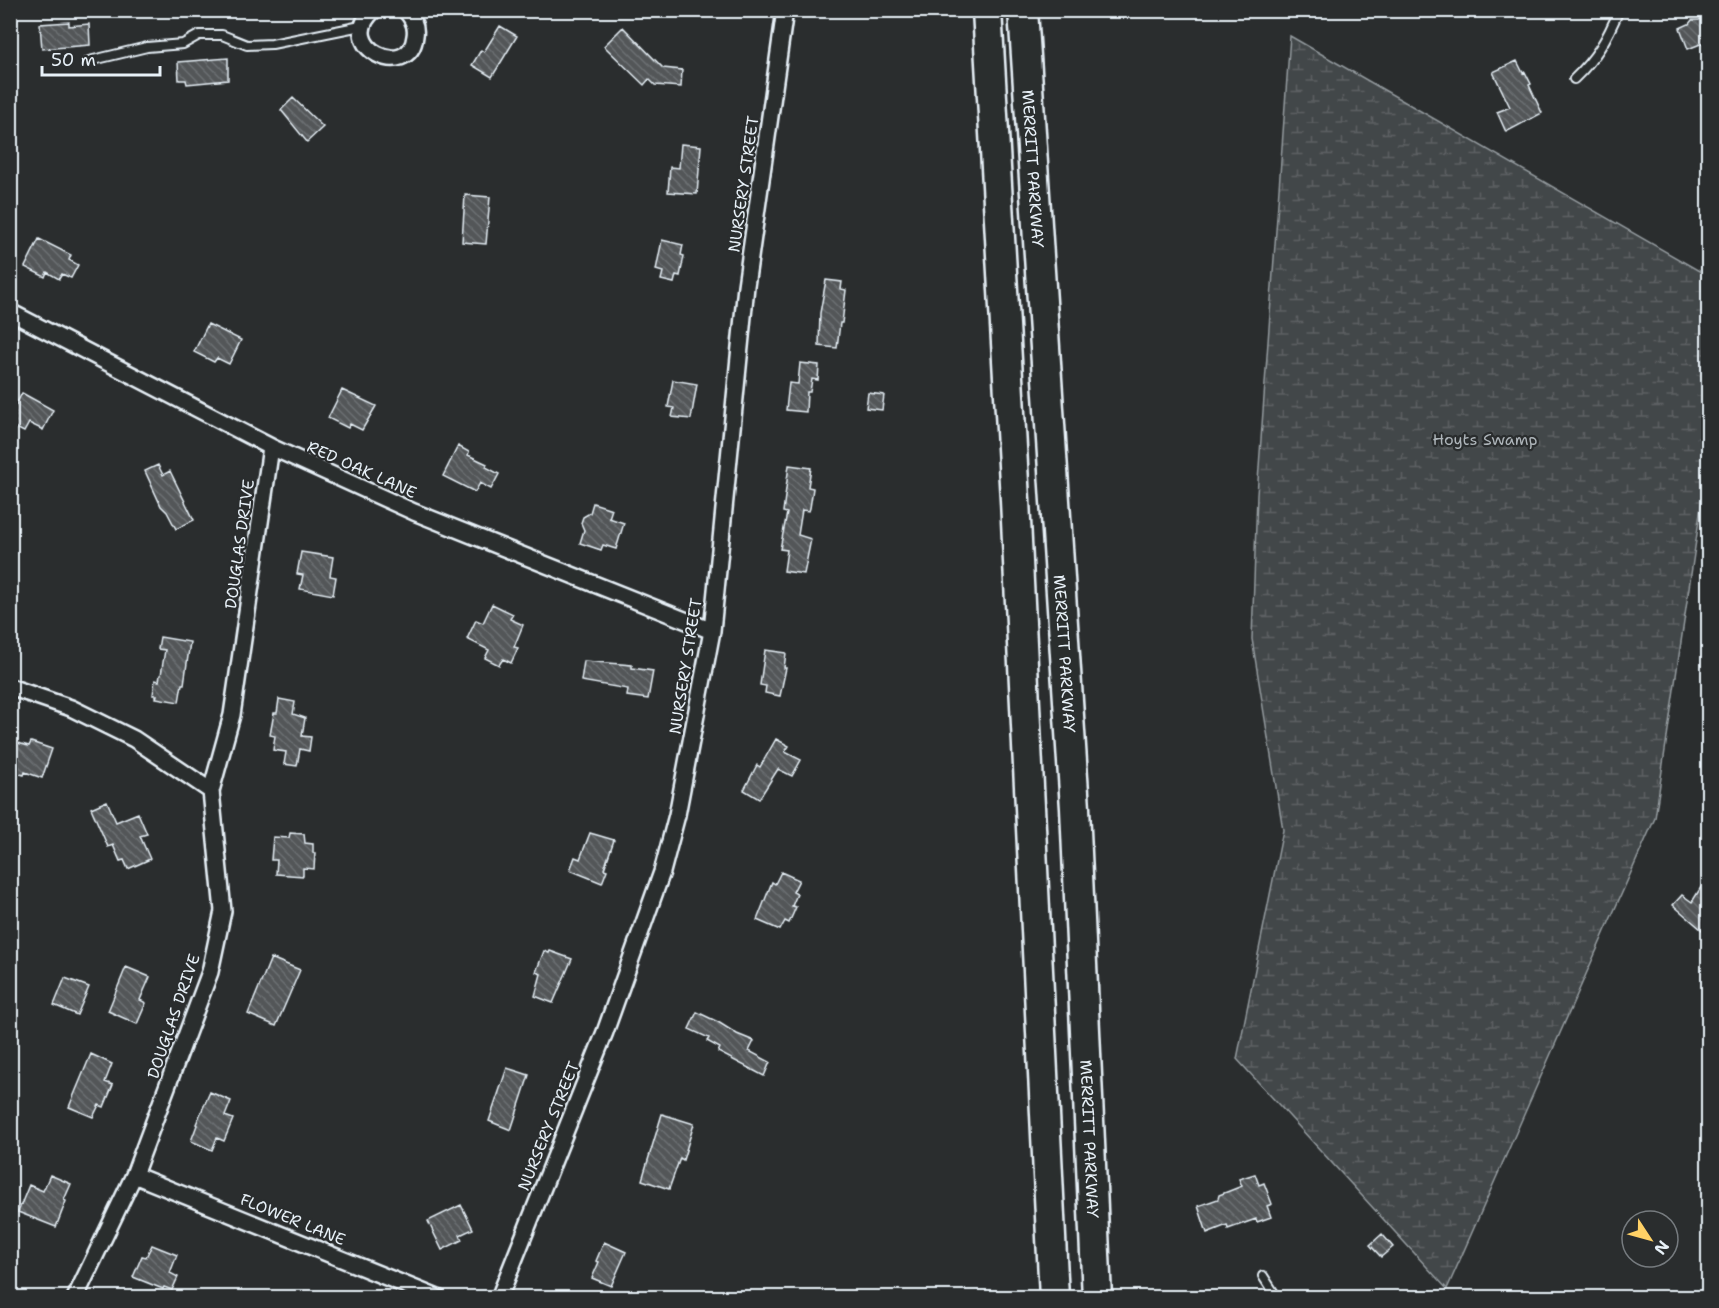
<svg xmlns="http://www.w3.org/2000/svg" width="1719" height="1308" font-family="'Shantell Sans',sans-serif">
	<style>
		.wetland { fill: url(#wetland-marsh); stroke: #959ca0; stroke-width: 1.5 }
		.building { fill: url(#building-back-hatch); stroke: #e8f1f8; stroke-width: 1.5 }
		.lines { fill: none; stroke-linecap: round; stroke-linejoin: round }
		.lane-casing { stroke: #e8f1f8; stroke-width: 12 }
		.street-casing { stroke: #e8f1f8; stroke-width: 20 }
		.highway-casing { stroke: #e8f1f8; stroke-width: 33 }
		.lane { stroke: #2a2d2e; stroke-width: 8 }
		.street { stroke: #2a2d2e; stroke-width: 15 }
		.highway { stroke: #2a2d2e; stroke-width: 28 }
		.labels { text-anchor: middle; stroke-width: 4.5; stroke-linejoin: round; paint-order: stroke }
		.street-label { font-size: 16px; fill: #e8f1f8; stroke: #2a2d2e }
		.park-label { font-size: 16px; fill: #aeb5ba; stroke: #2a2d2e }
	</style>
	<defs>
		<pattern id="wetland-marsh" width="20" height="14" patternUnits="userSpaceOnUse" patternTransform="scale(1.5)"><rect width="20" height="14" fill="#424648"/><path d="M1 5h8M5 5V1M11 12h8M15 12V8" fill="none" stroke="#5d6163"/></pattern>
		<pattern id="building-back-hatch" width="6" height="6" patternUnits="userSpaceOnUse" patternTransform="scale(1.5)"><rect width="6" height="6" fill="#535759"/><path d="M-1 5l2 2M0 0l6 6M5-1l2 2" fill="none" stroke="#6c7072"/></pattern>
	</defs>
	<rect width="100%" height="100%" fill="#2a2d2e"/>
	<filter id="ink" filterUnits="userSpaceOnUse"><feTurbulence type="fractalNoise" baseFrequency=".0167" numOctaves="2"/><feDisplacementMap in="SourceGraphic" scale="12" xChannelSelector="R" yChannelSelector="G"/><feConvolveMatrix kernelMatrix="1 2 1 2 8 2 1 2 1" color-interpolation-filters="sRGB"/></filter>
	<g filter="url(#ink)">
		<!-- wetland -->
		<path class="wetland" d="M1290,36L1708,276V459L1655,818L1447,1289L1237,1059L1283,830L1252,639L1257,495Z"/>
		<!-- building -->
		<path class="building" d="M1708,16V41L1688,49L1680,28L1689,24L1692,20H1699Z
			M69,22V26L89,24L90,45L42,49L40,24Z
			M500,26L517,36L492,77L472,65L481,50L484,52Z
			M623,27L663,68L682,70L681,87L655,85L649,79L644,85L604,46Z
			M228,58V80L187,84L186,80H179L178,62Z
			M1517,61L1523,73L1525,72L1531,84L1529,85L1542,113L1506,132L1497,112L1510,107L1493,72Z
			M293,98L323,127L307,142L281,110Z
			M681,144L701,146L697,194L668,192L670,167L679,168Z
			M465,195L490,197L486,244L462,242Z
			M39,239L71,255L69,260L78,265L71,278L62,274L59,279L47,272L45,277L25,267Z
			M662,240L683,245L681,255L684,256L680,276L676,275L674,283L661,280L663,272L656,270Z
			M826,280L842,282L841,289L846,290L842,323H840L837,348L819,346L820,313Z
			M208,324L241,340L229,364L217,358L214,362L194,352Z
			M800,363L819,365L818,380L812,379L810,392H807L806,412L786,410L789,383L798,384Z
			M673,380L697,384L691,419L672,417L674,408L668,407Z
			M342,390L376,406L362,430L350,424L348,428L328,418Z
			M22,393L53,410L43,430L29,423L24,432L10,425L15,416L11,414Z
			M868,393L884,395L882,410L866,408Z
			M458,446L469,452L468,455L487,464L486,467L499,474L491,489L480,483L475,492L443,476Z
			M158,465L163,475L170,471L194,520L176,529L167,512L161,506L145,471Z
			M789,465L811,468L808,487L813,488L810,508L809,511L802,510L798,535L811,539L804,574L784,571L787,550L780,549L787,513L783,512Z
			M593,503L612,509L609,518L624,523L616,549L603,545L601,550L580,543L584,530L581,523L583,517L590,513Z
			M301,552L333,557L330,576L336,577L333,595L300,589L303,575L297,574Z
			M492,604L513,614L510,619L523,625L514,647L518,648L511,663L503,659L499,665L485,658L489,650L467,639L476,620L483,623Z
			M160,637L190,642L184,684H182L179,702L156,698L157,695H153L155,680L159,681L160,675H161L165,650L158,649Z
			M765,650L786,653L784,668H786L780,696L765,693L766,686L760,685Z
			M584,661L632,665V668L653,671L648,699L627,696L628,689L581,681Z
			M279,699L295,702L293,714L305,718L302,736L311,737L309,751L300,749L297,766L284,764L286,752L273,750L275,736L270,735L274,713H277Z
			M776,739L789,746L785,752L801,760L792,776L778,769L759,799L744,790L757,765L760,767Z
			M10,741L29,746L31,742L52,749L42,778L25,772L24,775L10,771Z
			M107,801L116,822L138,813L147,834L140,836L150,859L128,869L124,860L120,861L113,845L108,847L91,808Z
			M290,833L304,834L305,843L313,844V853H315L314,869L303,868V876L276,874L277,860H271L273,837L289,838Z
			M590,833L614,840L604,869L607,870L602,883L570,870L575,857L580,859Z
			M781,872L799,880L793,892L797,894L792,906L796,907L789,923L785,921L780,930L757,920L772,882L775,884Z
			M1708,876V935L1673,905L1682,895L1692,902Z
			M544,951L549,953L550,951L572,959L553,1003L535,996L541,974L536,972Z
			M271,958L300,970L276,1026L248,1014Z
			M126,967L150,977L140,1000L146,1003L137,1024L108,1011Z
			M65,978L89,987L77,1015L54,1005Z
			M697,1012L718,1022L737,1034L754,1041L749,1051L770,1062L764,1076L718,1052L720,1048L707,1041L709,1038L689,1029Z
			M91,1054L112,1064L105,1082L113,1085L104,1107L99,1105L93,1117L69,1107Z
			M507,1068L529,1075L511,1130L489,1121Z
			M210,1092L231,1101L225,1116L233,1119L224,1141L217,1138L212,1150L191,1141L197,1125L196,1124Z
			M662,1114L694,1124L683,1160L680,1158L669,1189L642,1180Z
			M1255,1174L1259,1185L1264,1183L1272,1204L1267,1206L1271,1217L1257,1222L1256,1219L1228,1229L1227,1225L1207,1233L1198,1206L1218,1199L1219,1195L1242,1186L1239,1179Z
			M50,1175L71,1184L64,1200L66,1201L56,1227L18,1212L29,1185L43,1191Z
			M461,1205L473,1229L460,1235L462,1240L442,1250L428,1221Z
			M1382,1234L1393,1247L1381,1257L1370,1245Z
			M604,1242L626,1252L611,1286L592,1278L599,1262L596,1261Z
			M152,1245L177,1255L170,1273L178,1277L172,1290L164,1287L163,1289L133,1277L142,1256L146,1257Z"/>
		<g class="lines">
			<defs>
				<path id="lane" d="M89,61L147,47L183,44L199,35H222L247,45L272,44L356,27L363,29
					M1574,79C1596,58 1607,39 1619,10
					M1263,1276L1277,1298"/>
				<path id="street" d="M374,10C333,46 410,83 415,36C417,25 412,17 405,10
					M10,312L271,447L414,512L712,631
					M10,687L71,708L134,739L211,791
					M134,1175L438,1298
					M75,1298L134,1175L210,972L223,911L211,791L232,715L271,447
					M499,1298L605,1032L662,872L677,815L712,631L746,286L785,10"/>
				<g id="highway">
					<path d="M987,10L1015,500L1054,1298"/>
					<path id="s1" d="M1023,10L1075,808L1097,1298"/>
				</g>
			</defs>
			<!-- lane casing -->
			<use href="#lane" class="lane-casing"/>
			<!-- street casing -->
			<use href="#street" class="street-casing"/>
			<!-- highway casing -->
			<use href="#highway" class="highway-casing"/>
			<!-- lane -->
			<use href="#lane" class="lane"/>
			<!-- street -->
			<use href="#street" class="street"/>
			<!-- highway -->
			<use href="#highway" class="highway"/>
		</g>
	</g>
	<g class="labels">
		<!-- street labels -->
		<g class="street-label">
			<text dy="6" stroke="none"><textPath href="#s1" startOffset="159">MERRITT PARKWAY</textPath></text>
			<text transform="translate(743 184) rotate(-82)" y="6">NURSERY STREET</text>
			<text transform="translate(362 469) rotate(24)" y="6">RED OAK LANE</text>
			<text transform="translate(239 544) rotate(-82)" y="6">DOUGLAS DRIVE</text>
			<text dy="6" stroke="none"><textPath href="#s1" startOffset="645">MERRITT PARKWAY</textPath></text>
			<text transform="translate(685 666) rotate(-81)" y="6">NURSERY STREET</text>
			<text transform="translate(173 1016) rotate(-71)" y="6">DOUGLAS DRIVE</text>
			<text transform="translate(548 1126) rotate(-68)" y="6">NURSERY STREET</text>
			<text dy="6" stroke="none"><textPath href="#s1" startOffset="1131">MERRITT PARKWAY</textPath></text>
			<text transform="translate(293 1219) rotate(22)" y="6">FLOWER LANE</text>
		</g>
		<!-- park labels -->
		<g class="park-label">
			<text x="1485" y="445">Hoyts Swamp</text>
		</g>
	</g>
	<!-- margin -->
	<rect width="1719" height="1308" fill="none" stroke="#2a2d2e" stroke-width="36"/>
	<rect x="18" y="18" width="1683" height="1272" fill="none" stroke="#e8f1f8" stroke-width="2" filter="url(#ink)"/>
	<!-- north arrow -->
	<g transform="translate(1650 1239) rotate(126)"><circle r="28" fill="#2a2d2e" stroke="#767b7f" stroke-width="1.5"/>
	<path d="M0-4.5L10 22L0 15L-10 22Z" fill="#ffd166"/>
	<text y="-9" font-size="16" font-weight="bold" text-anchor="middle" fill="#e8f1f8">N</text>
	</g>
	<!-- scale -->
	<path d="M42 66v9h118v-9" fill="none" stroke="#e8f1f8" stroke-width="3"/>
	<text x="51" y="66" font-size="18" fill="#e8f1f8" stroke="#2a2d2e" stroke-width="4.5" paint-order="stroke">50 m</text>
</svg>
